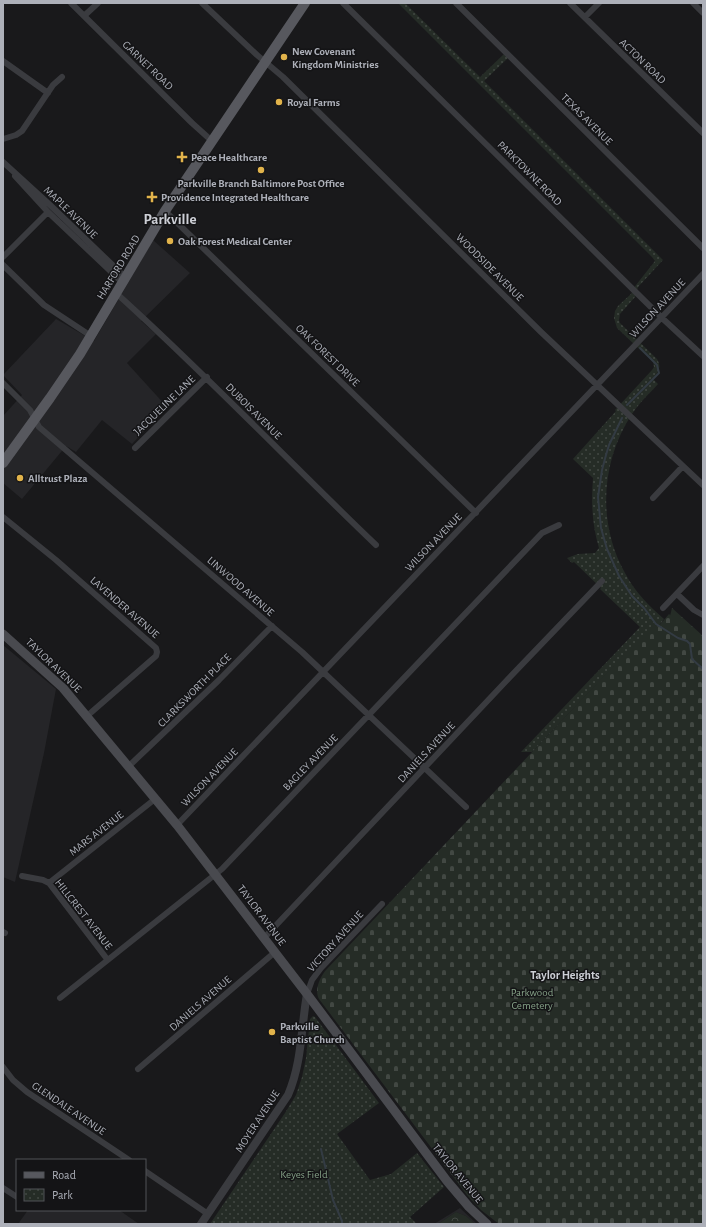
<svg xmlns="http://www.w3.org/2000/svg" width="706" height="1227" font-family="'Alegreya Sans',sans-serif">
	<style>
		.built { fill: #252528 }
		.forest { fill: url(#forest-crowns) }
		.cemetery { fill: url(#cemetery-stones) }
		.park { fill: url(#park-dots) }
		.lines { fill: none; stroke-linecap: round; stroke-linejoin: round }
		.stream { stroke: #333b43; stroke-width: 2 }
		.minor { stroke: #3a3b3f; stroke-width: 6 }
		.tertiary { stroke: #3a3b3f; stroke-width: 8 }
		.secondary { stroke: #494a4f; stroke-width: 9 }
		.primary { stroke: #57585e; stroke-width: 10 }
		.poi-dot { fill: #e1b34b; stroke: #141416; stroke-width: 1.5 }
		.labels { text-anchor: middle; stroke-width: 3; stroke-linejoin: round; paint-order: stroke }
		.poi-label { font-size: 11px; font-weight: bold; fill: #adb0b9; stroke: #141416; text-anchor: start }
		.street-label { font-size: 11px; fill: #adb0b9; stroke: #141416 }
		.park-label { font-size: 11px; fill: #86a288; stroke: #141416 }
		.neighbourhood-label { font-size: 12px; font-weight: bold; fill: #cdcfd6; stroke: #141416 }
		.district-label { font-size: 15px; font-weight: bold; fill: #cdcfd6; stroke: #141416 }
	</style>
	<defs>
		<pattern id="forest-crowns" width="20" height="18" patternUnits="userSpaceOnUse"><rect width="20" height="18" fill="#252c26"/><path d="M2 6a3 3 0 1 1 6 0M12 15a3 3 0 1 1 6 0" fill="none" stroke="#424843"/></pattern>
		<pattern id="cemetery-stones" width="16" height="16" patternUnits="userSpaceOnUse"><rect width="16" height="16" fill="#252c26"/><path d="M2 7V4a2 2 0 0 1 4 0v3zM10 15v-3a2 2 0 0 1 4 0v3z" fill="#424843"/></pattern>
		<pattern id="park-dots" width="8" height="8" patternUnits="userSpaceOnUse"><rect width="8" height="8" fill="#252c26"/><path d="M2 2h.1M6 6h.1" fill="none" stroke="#424843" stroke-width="1.8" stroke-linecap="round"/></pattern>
	</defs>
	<rect width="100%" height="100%" fill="#19191b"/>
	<!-- built -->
	<path class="built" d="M153,240L190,273L141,321L156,334L127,363L167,407L132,444L102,420L76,452L66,446L22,499L3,483V416L22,395L3,375L56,319L94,341Z
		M3,645L56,689L44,753L15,882L3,877Z
		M460,1208L477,1224H475L466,1216L456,1212L438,1224H434Z
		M28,1210H119L139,1224H18Z"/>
	<!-- forest -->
	<path class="forest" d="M672,608L703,636V688L664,641Z
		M456,1212L466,1216L475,1224H438Z"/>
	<!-- cemetery -->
	<path class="cemetery" d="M669,614L703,646V1224H499L481,1210L467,1195L319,999C314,990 320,977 326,970L654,623L658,627Z"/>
	<!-- park -->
	<path class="park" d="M398,3H405L480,77L504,54L508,58L484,81L663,260L638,287L635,297L620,314L619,320L620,323L657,359C662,367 658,372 653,379L658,384C650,393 639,403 632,414C601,461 597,523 625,573C635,592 649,606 664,619L658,627L654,624L532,752H521L640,627L600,589L601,588L574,562L572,563L567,558L578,554L595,553L599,548C592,525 591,502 593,478L573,459L616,411L615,410L652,370L654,367L653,362L617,328L614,318L615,311L618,306L631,294L636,285L655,261L652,257Z
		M313,1016L315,1017L379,1103L337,1134L370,1180L391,1174L417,1153L444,1187L410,1217L417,1224H210L285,1113L296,1095L302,1077L306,1058L310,1019Z"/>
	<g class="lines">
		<!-- stream -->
		<path class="stream" d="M627,405L659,373L657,365L640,348
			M622,418L609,445L606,455L602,470L598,497L601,528L607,549L619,576L632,596L644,608L656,624L678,638L687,641L690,644L692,659L703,669
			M321,1149L333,1200L342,1221V1224"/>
		<!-- minor -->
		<path class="minor" d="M71,3L192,123L212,141
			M202,3L257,55L283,77L541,332L703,485
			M343,3L662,318L703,356
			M456,3L703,248
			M570,3L703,133
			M693,3L703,13
			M84,16L98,3
			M585,17L599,3
			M3,61L48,93
			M3,139L16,135L22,131L53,85L62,77
			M3,162L49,204L125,277
			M15,176L48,212L122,282
			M165,211L476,513
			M3,257L48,212
			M3,265L44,305L91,336
			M116,293C206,374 289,462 376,545
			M3,383L30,410L39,427L302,652L466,807
			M135,448L207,377
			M653,498L683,466
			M3,517L56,560L156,648L157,652L156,656L87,716
			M677,594L694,610L703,615
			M663,608L703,566
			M129,766L219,680L272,626
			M177,825L703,274
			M22,876L43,880L49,883L107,959
			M49,883L155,799
			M3,932L5,933
			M264,938L510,677L602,581
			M307,994L312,980L321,968L382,904
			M60,998L222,869L542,533L559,525
			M3,1067L13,1080L27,1092L129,1160
			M138,1069L275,952
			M145,1171L208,1214
			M3,1188L17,1197"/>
		<!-- tertiary -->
		<path class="tertiary" d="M201,1224L288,1095C302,1063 301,1028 307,994"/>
		<!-- secondary -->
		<path class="secondary" d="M3,634L63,688L177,825L307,994L447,1181L469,1207L487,1224"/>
		<!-- primary -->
		<path class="primary" d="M3,463L50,398L80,354L165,211L305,3"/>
	</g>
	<!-- markers -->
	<g class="poi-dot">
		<circle cx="284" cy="57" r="4"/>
		<circle cx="279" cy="102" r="4"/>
		<path d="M180 151h4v4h4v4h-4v4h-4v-4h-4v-4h4z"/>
		<circle cx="261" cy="170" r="4"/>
		<path d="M150 191h4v4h4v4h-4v4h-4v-4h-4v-4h4z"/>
		<circle cx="170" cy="241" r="4"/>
		<circle cx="20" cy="478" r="4"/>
		<circle cx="272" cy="1032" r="4"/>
	</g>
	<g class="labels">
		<!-- poi labels -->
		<g class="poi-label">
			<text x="292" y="55">New Covenant<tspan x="292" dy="13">Kingdom Ministries</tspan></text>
			<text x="287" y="106">Royal Farms</text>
			<text x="191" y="161">Peace Healthcare</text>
			<text x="261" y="187" text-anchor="middle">Parkville Branch Baltimore Post Office</text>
			<text x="161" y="201">Providence Integrated Healthcare</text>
			<text x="178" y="245">Oak Forest Medical Center</text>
			<text x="28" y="482">Alltrust Plaza</text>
			<text x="280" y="1030">Parkville<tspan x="280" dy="13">Baptist Church</tspan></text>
		</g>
		<!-- street labels -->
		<g class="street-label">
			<text transform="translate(643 61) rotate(44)" y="4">ACTON ROAD</text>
			<text transform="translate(148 65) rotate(44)" y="4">GARNET ROAD</text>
			<text transform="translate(587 119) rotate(45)" y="4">TEXAS AVENUE</text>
			<text transform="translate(530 173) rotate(45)" y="4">PARKTOWNE ROAD</text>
			<text transform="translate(71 212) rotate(44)" y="4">MAPLE AVENUE</text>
			<text transform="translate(118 267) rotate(-59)" y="4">HARFORD ROAD</text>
			<text transform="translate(490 267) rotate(45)" y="4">WOODSIDE AVENUE</text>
			<text transform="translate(657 308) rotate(-47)" y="4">WILSON AVENUE</text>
			<text transform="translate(328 355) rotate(44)" y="4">OAK FOREST DRIVE</text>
			<text transform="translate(164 405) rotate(-44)" y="4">JACQUELINE LANE</text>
			<text transform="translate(254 411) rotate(45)" y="4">DUBOIS AVENUE</text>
			<text transform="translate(433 542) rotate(-46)" y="4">WILSON AVENUE</text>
			<text transform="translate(241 586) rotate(41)" y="4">LINWOOD AVENUE</text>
			<text transform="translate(125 607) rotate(41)" y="4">LAVENDER AVENUE</text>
			<text transform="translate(54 665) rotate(44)" y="4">TAYLOR AVENUE</text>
			<text transform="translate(194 690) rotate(-45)" y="4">CLARKSWORTH PLACE</text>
			<text transform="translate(426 752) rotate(-47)" y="4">DANIELS AVENUE</text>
			<text transform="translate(310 762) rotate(-46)" y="4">BAGLEY AVENUE</text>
			<text transform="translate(209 777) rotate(-46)" y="4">WILSON AVENUE</text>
			<text transform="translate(96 833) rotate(-38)" y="4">MARS AVENUE</text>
			<text transform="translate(84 914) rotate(52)" y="4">HILLCREST AVENUE</text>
			<text transform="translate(262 915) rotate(53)" y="4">TAYLOR AVENUE</text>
			<text transform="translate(335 941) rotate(-48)" y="4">VICTORY AVENUE</text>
			<text transform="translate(200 1003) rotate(-41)" y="4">DANIELS AVENUE</text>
			<text transform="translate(69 1108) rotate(34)" y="4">GLENDALE AVENUE</text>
			<text transform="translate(257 1121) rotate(-57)" y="4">MOYER AVENUE</text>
			<text transform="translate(458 1173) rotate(51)" y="4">TAYLOR AVENUE</text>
		</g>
		<!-- park labels -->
		<g class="park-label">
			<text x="532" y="996">Parkwood<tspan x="532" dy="13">Cemetery</tspan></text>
			<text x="304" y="1178">Keyes Field</text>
		</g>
		<!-- neighbourhood labels -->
		<g class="neighbourhood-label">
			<text x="565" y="979">Taylor Heights</text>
		</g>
		<!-- district labels -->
		<g class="district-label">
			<text x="170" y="224">Parkville</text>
		</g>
	</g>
	<!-- border -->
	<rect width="706" height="1227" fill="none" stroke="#adb0b9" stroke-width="8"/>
	<!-- legend -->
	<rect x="16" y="1159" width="130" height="52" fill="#141416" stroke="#515257"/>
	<rect x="24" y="1172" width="20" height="6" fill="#57585e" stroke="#515257"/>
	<text x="52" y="1179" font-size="12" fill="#adb0b9">Road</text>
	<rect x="24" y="1189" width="20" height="12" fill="url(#park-dots)" stroke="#515257"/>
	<text x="52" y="1199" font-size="12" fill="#adb0b9">Park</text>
</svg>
